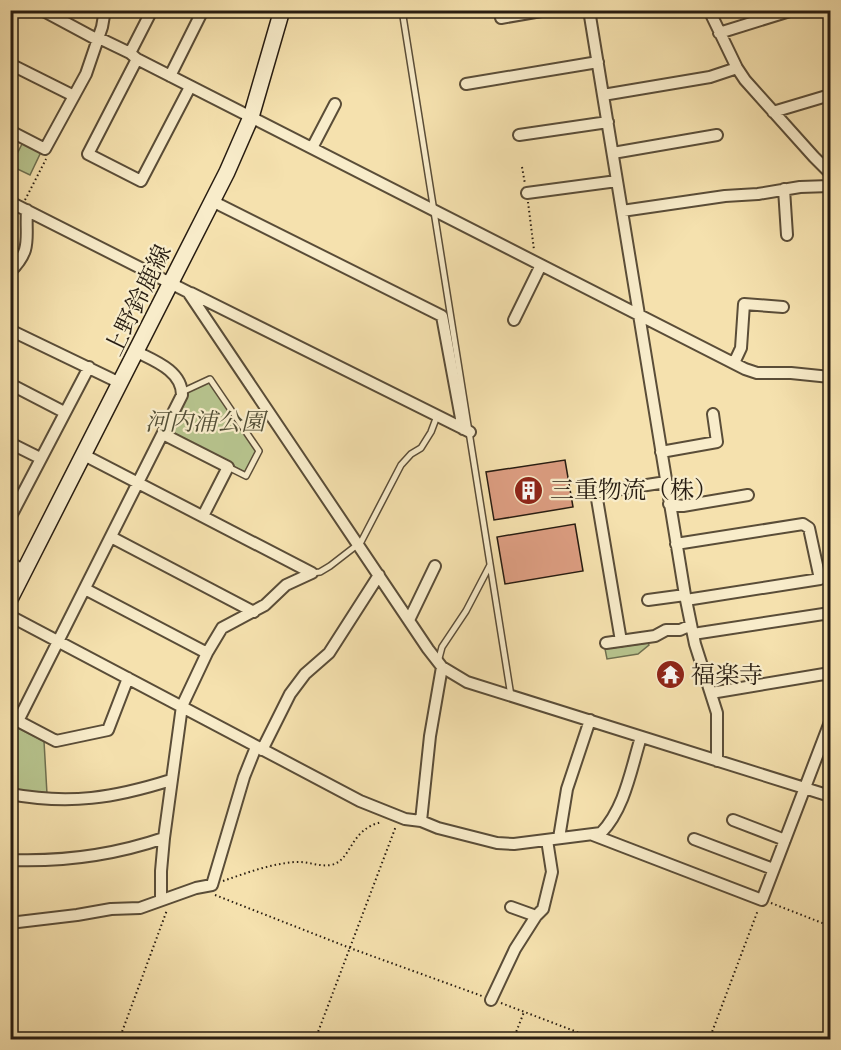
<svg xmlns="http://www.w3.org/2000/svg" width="841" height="1050" font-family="'Libre Bodoni','Noto Serif JP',serif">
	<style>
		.green { fill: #b7c48e; stroke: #6f7050; stroke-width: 1.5 }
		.building { fill: #dd9e82; stroke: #271c11; stroke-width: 1.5 }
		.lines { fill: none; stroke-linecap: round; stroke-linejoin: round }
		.service-casing { stroke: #5a4d38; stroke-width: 8 }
		.minor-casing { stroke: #5a4d38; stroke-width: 14 }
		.secondary-casing { stroke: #271c11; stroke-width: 18 }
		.path { stroke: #271c11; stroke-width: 2; stroke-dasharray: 1.5 3; stroke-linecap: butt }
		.service { stroke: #f8ecca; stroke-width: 5 }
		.minor { stroke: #f8ecca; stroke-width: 10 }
		.secondary { stroke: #f8ecca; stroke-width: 15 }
		.labels { text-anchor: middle; stroke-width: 4.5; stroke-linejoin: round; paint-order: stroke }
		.street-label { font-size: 24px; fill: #271c11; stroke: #f8ecca }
		.park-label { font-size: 24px; font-style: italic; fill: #524e36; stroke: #f8ecca }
		.poi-label { font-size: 24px; fill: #271c11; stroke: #f8ecca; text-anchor: start }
	</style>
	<rect width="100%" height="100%" fill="#f5e1ae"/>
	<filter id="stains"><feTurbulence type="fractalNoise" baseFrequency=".00333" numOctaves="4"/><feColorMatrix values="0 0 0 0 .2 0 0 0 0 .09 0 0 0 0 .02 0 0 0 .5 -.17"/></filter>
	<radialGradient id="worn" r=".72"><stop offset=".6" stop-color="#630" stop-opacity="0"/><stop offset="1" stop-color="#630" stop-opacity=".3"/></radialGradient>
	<!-- green -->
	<path class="green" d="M23,142L41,152L30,175L11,166Z
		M210,381L256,451L245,472L172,435L170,430L190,389Z
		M648,643L649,645L638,654L607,659L605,649Z
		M10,724L44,741L47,794L11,789Z"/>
	<!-- building -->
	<path class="building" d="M565,460L573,507L494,520L486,472Z
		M575,524L583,571L505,584L497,537Z"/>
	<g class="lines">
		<defs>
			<path id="service" d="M402,10L511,696
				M182,392L210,379L259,451L246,476L228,467
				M312,573L320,572L330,566L361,542L401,465L411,454L421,448L431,432L437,416
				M438,662L442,647L466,611L490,565"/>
			<path id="minor" d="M42,10L96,39H101L130,53L137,59L745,369L757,373H791L830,377
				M589,10L685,595L695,644L717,713V761
				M709,10L737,68L745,80L814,157L830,173
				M501,18L547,10
				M719,33L793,10
				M130,53L152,10
				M137,59L88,154L141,181L190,87
				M10,64L74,96
				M170,76L203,10
				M466,84L598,62
				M603,95L710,77L737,68
				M773,112L830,95
				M10,131L45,149L86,74L102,27L105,10
				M519,135L608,122
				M312,148L335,104
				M613,153L717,135
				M784,189L787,235
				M527,193L617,181
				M212,201L442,316L463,429
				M10,202L188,292L428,649L442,667L467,682L830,796
				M622,211L725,196L758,194L800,187L830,186
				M10,272C33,249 25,239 27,210
				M191,293L470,432
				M514,320L541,265
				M10,330L120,383
				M734,363L741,348L744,304L783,307
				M10,384L64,412
				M163,434L228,467L203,516
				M10,443L40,458
				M661,452L717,442L713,414
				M84,455L312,573
				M669,504L683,506L748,495
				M10,518L89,367
				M111,537L254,612
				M676,544L803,524L809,528L820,579L686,600
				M10,563L25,571
				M85,589L207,653
				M648,600L685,595
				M10,616L360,801L405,819L421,821L438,828L497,843L514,844L601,833C625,808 631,769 641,737
				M409,620L435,566
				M693,634L830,613
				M621,641L596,493L666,482
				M606,643L655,636L666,630H680L691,625
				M128,678L108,730L56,741L18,721L182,395C182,371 155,361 137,352
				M711,693L830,673
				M262,750L290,694L305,674L329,653L379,575
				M10,794C70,805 114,798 171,780
				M733,820L785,840
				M421,821L430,736L442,667
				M593,835L762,900L830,722
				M559,838L567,789L590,720
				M694,839L773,869
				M10,860C63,862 114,855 164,838
				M161,899V871L164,838L182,706L207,653L222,628L265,605L286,585L312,573
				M511,907L536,916
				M10,921L18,922L77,915L111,909L140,908L196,888L212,885L244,777L256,747
				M491,1000L515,949L536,916L543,909L552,872L547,840"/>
			<path id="secondary" d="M10,599L227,172L251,117L282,10"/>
		</defs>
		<!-- service casing -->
		<use href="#service" class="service-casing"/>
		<!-- minor casing -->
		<use href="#minor" class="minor-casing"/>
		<!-- secondary casing -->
		<use href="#secondary" class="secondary-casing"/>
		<!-- path -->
		<path class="path" d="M522,167L525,184
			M25,200L46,159
			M528,202L534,250
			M223,881C246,873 270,864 295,862C307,861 319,867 331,865C352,861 349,829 382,822
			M215,895L350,948L482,996
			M771,903L830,926
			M501,1003L598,1040
			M119,1040L167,910
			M315,1040L396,826
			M513,1040L524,1012
			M709,1040L758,910"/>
		<!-- service -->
		<use href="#service" class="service"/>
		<!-- minor -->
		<use href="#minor" class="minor"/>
		<!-- secondary -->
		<use href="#secondary" class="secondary"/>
	</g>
	<!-- icons -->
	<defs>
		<symbol id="building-disc" viewBox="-11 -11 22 22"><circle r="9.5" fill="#8f2418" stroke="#f8ecca"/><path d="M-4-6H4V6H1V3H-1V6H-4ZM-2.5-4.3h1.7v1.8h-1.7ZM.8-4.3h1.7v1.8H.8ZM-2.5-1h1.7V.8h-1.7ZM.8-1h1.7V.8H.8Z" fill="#fff"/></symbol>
		<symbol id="temple-disc" viewBox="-11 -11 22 22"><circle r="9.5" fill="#8f2418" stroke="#f8ecca"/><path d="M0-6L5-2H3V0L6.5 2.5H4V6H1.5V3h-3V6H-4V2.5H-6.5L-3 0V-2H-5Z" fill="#fff"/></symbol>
	</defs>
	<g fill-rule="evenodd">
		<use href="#building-disc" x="512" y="474" width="33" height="33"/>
		<use href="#temple-disc" x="654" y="658" width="33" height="33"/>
	</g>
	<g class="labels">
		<!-- street labels -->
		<g class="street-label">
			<text transform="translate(138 300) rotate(-64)" y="8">上野鈴鹿線</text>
		</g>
		<!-- park labels -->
		<g class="park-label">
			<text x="205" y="430">河内浦公園</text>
		</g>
		<!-- poi labels -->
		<g class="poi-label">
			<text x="550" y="498">三重物流（株）</text>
			<text x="691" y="683">福楽寺</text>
		</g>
	</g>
	<!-- margin -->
	<rect width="841" height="1050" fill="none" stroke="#f5e1ae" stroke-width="36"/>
	<rect x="12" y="12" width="817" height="1026" fill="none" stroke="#271c11" stroke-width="3"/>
	<rect x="18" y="18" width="805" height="1014" fill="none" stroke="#271c11" stroke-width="1.5"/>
	<rect width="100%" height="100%" filter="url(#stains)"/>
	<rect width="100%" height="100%" fill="url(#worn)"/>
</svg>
